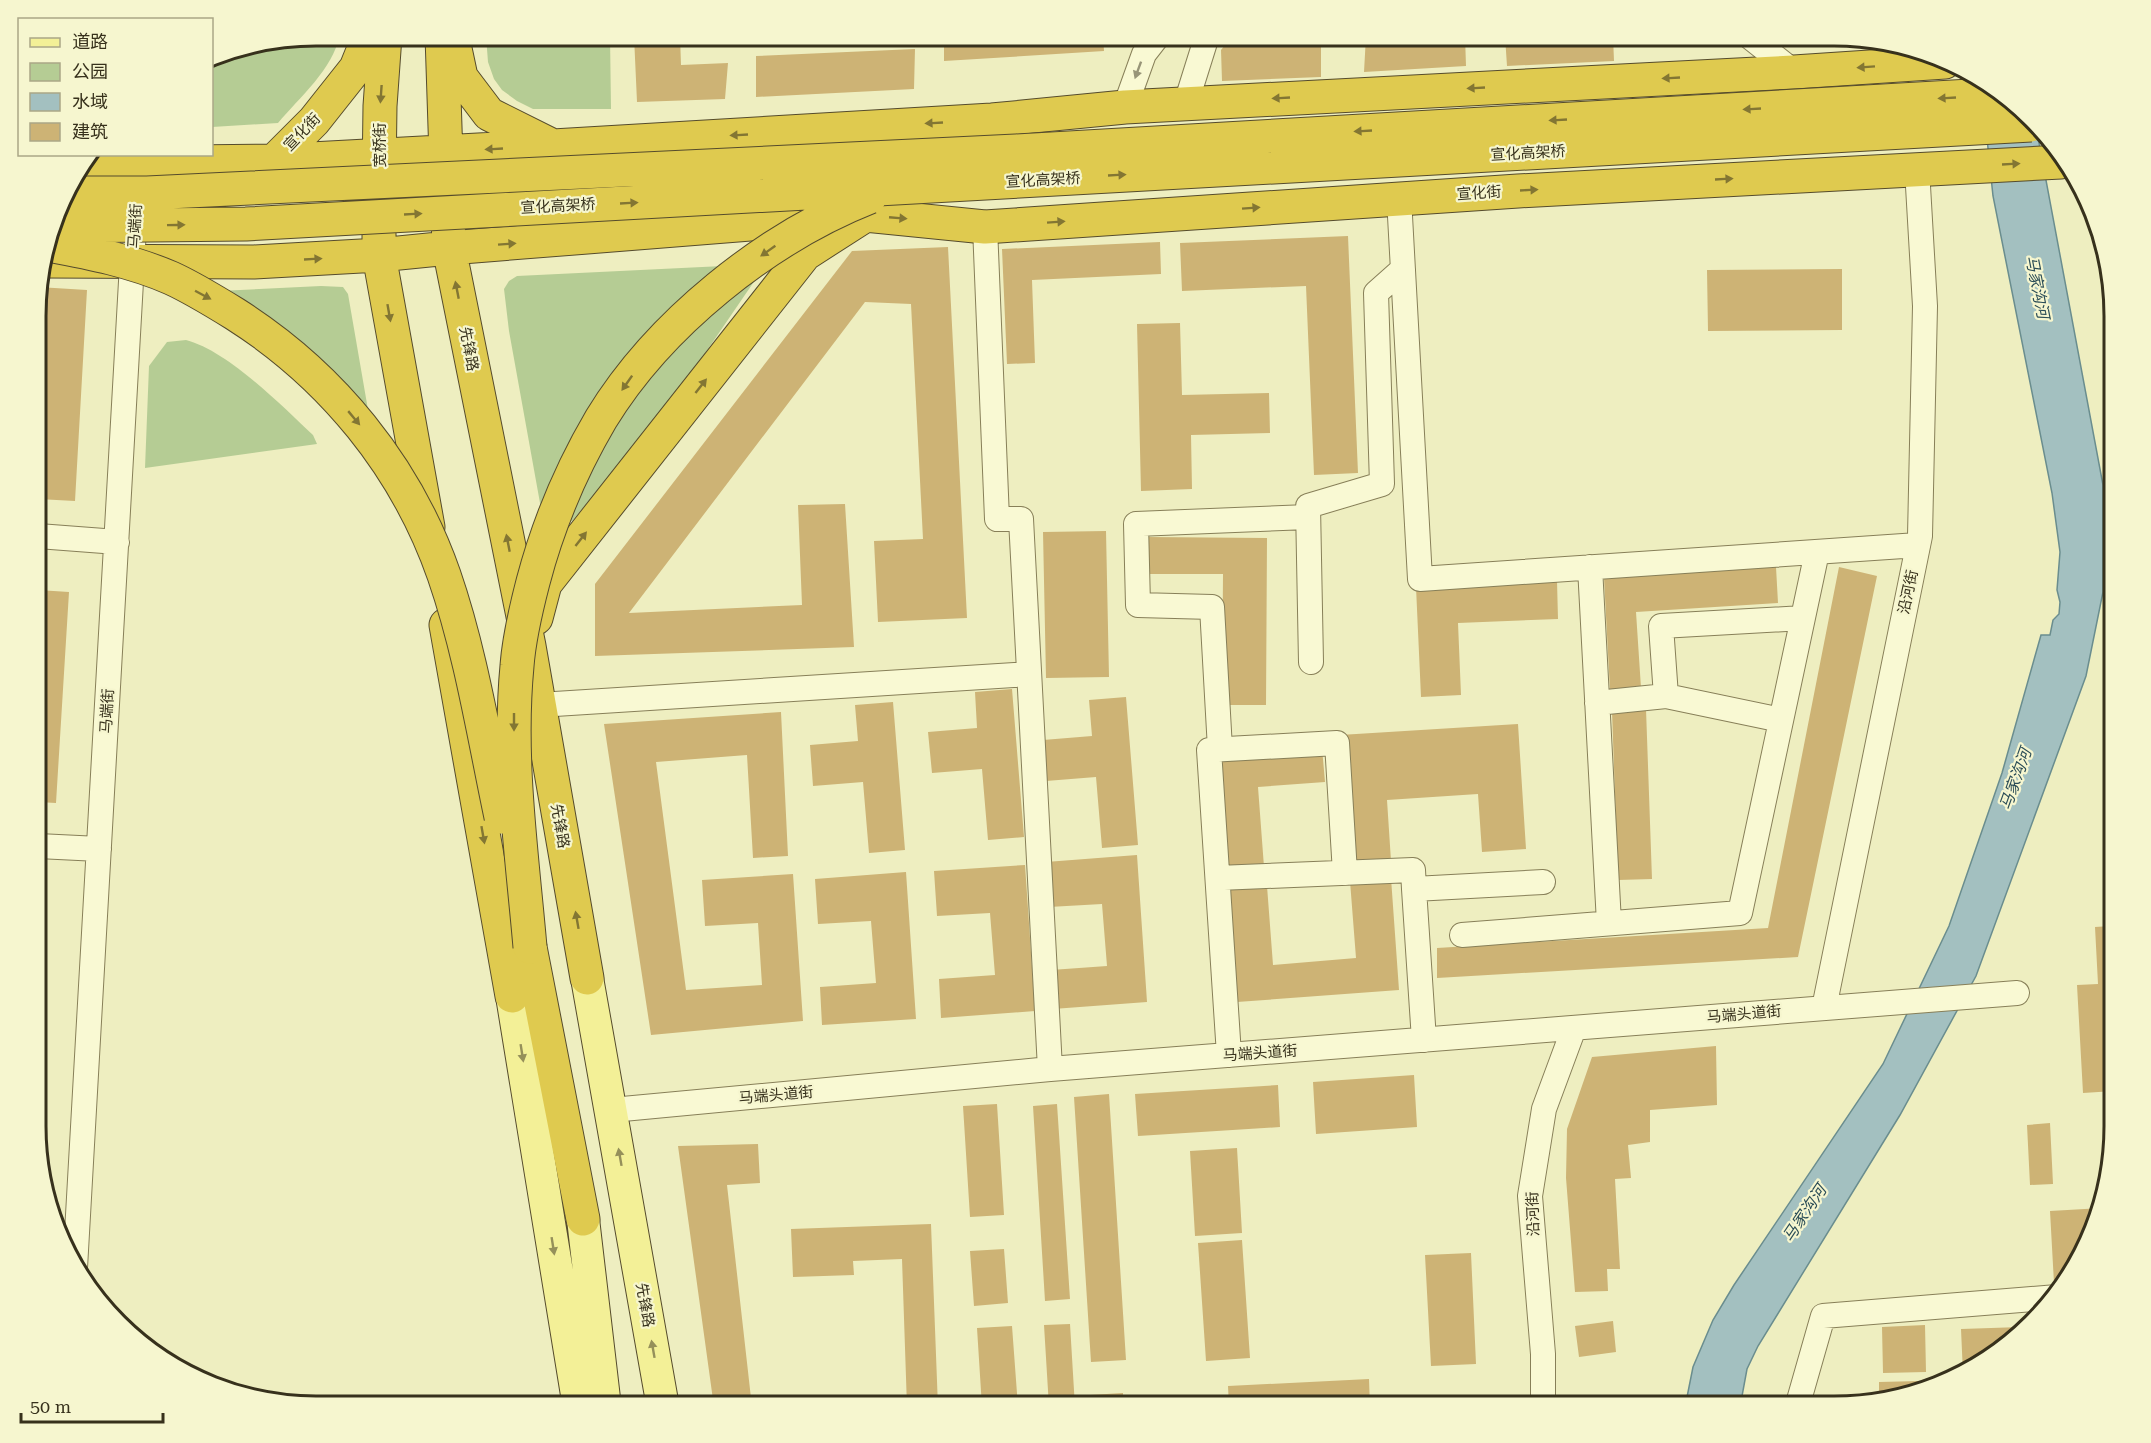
<svg xmlns="http://www.w3.org/2000/svg" width="2151" height="1443" font-family="'Roboto Serif','Noto Sans SC',serif">
	<style>
		.green { fill: #b5cc94 }
		.water { fill: #a3c0c0; stroke: #6a8d8e; stroke-width: 1.5 }
		.building { fill: #cdb375 }
		.lines { fill: none; stroke-linecap: round; stroke-linejoin: round }
		.minor-casing { stroke: #877f58; stroke-width: 26 }
		.major-casing { stroke: #554b2c; stroke-width: 34 }
		.highway-casing { stroke: #554b2c; stroke-width: 35 }
		.minor { stroke: #f9f9d3; stroke-width: 24 }
		.major { stroke: #f3f097; stroke-width: 32 }
		.highway { stroke: #dfca4f; stroke-width: 33 }
		.highway-bridge-casing { stroke: #554b2c; stroke-width: 35; stroke-linecap: butt }
		.highway-bridge { stroke: #dfca4f; stroke-width: 33 }
		.oneway { fill: #837633 }
		.oneway2 { fill: #989578 }
		.oneway3 { fill: #95905a }
		.labels { text-anchor: middle; stroke-width: 4.5; stroke-linejoin: round; paint-order: stroke }
		.street-label { font-size: 15px; fill: #37311c; stroke: #f6f6cf }
		.water-label { font-size: 16px; font-style: italic; fill: #2b4d57; stroke: #f6f6cf }
		.rim { fill: none; stroke: #37311c; stroke-width: 3 }
	</style>
	<rect width="100%" height="100%" fill="#eeeec0"/>
	<!-- green -->
	<path class="green" d="M316,36H339C334,68 299,98 278,123L212,127V57Z
		M486,36H610L611,109H533L517,101L502,90L494,79L488,62Z
		M766,264L669,406L572,521L542,514L509,331L504,289L509,281L517,276Z
		M321,286L343,287L348,294L371,427L219,291Z
		M186,340C228,351 281,405 313,435L317,444L145,468L149,366L167,342Z"/>
	<!-- water -->
	<path class="water" d="M1981,81L2005,94L2037,132L2103,485V592L2086,676L1976,976L1900,1115L1758,1346L1747,1369L1740,1407H1685L1693,1367L1713,1320L1734,1285L1883,1064L1949,926L2002,773L2041,635H2050L2053,620L2059,614L2060,602L2057,590L2060,552L2052,493L1993,196Z"/>
	<!-- building -->
	<path class="building" d="M634,36H680L681,65L728,63L725,99L637,102Z
		M944,36H1103L1104,51L944,61Z
		M1232,36H1321V77L1222,81L1221,50Z
		M1366,36H1465L1466,66L1364,72Z
		M1505,36H1613L1614,61L1507,66Z
		M915,49L914,89L756,97V56Z
		M1348,236L1358,473L1314,475L1306,286L1182,291L1180,243Z
		M1160,242L1161,274L1032,280L1035,363L1007,364L1002,249Z
		M948,247L967,618L878,622L874,541L923,539L911,304L865,302L629,613L802,605L798,505L845,504L854,647L595,656V584L852,251Z
		M1842,269V330L1708,331L1707,270Z
		M38,287L87,290L75,501L38,499V426L44,323L38,322Z
		M1180,323L1182,395L1269,393L1270,433L1191,435L1192,489L1141,491L1137,324Z
		M1106,531L1109,677L1046,678L1043,532Z
		M1147,537L1267,538L1266,705H1222L1223,574H1147Z
		M1776,567L1778,603L1636,612L1641,688L1610,690L1604,578Z
		M1839,567L1877,576L1798,957L1437,978V948L1768,928Z
		M1557,581L1558,619L1458,623L1461,695L1421,697L1416,587Z
		M38,590L69,592L56,803L38,802Z
		M1012,689L1024,837L988,840L982,769L932,773L928,732L977,728L975,692Z
		M1126,697L1138,845L1102,848L1096,777L1046,781L1043,740L1092,736L1089,700Z
		M893,702L905,850L869,853L863,782L813,786L810,745L858,741L855,705Z
		M1646,709L1652,879L1618,880L1612,711Z
		M781,712L788,856L753,858L747,755L656,762L686,990L762,985L758,923L705,926L702,880L793,874L803,1021L651,1035L604,724Z
		M1518,724L1526,849L1482,852L1478,794L1387,800L1391,861L1349,863L1340,735Z
		M1322,748L1325,782L1258,787L1264,867L1229,869L1221,755Z
		M1137,855L1147,1002L1053,1009L1051,970L1107,966L1102,904L1049,907L1046,862Z
		M1025,865L1035,1011L941,1018L939,979L995,975L990,913L937,916L934,871Z
		M906,872L916,1019L822,1025L820,987L876,983L871,921L818,924L815,879Z
		M1391,878L1399,990L1237,1002L1229,889L1267,886L1273,965L1356,958L1350,881Z
		M2114,892V1091L2083,1093L2077,985L2098,984L2095,927L2111,926L2109,893Z
		M1716,1046L1717,1105L1650,1110V1142L1628,1145L1631,1178L1615,1179L1620,1269H1607L1608,1291L1575,1292L1566,1178L1567,1129L1592,1057Z
		M1414,1075L1417,1127L1316,1134L1313,1082Z
		M1278,1085L1280,1127L1138,1136L1135,1094Z
		M1109,1094L1126,1360L1091,1362L1074,1097Z
		M997,1104L1004,1215L970,1217L963,1106Z
		M1057,1104L1070,1299L1045,1301L1033,1106Z
		M2050,1123L2053,1184L2030,1185L2027,1125Z
		M758,1144L760,1183L727,1185L752,1407H714L678,1146Z
		M1237,1148L1242,1233L1195,1236L1190,1151Z
		M2102,1208L2100,1217L2065,1282L2054,1283L2050,1211Z
		M931,1224L938,1407H907L902,1259L853,1261L854,1275L793,1277L791,1229Z
		M1242,1240L1250,1358L1206,1361L1198,1243Z
		M1004,1249L1008,1303L974,1306L970,1251Z
		M1471,1253L1476,1364L1431,1366L1425,1255Z
		M1613,1321L1616,1352L1579,1357L1575,1326Z
		M1070,1324L1075,1407H1049L1044,1325Z
		M1925,1325L1926,1372L1883,1373L1882,1327Z
		M1012,1326L1018,1407H982L977,1328Z
		M2021,1327L1998,1346L1963,1374L1961,1329Z
		M1369,1379L1370,1407H1229L1228,1386Z
		M1920,1381V1387L1879,1397V1382Z
		M1123,1393V1407H1090V1395Z"/>
	<g class="lines">
		<defs>
			<path id="minor" d="M1750,37L1794,72
				M1186,103L1207,36
				M1125,107L1144,54L1158,36
				M1399,198L1420,579L1918,545
				M985,227L997,519H1021L1050,1069
				M38,536L117,542
				M1590,567L1609,923
				M1311,662L1308,506L1382,484L1376,293L1403,269
				M1666,696L1661,626L1803,618
				M1597,703L1666,696L1781,720
				M539,705L1029,674
				M1220,749L1212,607L1138,605L1136,524L1308,517
				M38,846L99,849
				M1218,878L1413,870L1414,889L1543,882
				M1414,889L1424,1040
				M1462,935L1740,913L1817,552
				M1824,1008L1920,536L1925,306L1917,169
				M1229,1055L1209,750L1337,743L1345,873
				M612,1110L1050,1069L2017,993
				M75,1268L135,211
				M1543,1407V1354L1530,1196L1544,1109L1574,1028
				M1797,1407L1823,1316L2057,1297"/>
			<path id="major" d="M587,978L663,1407
				M512,996L579,1407
				M583,1219L605,1407"/>
			<path id="highway" d="M442,36L449,248L529,646L587,978
				M454,44L461,77L489,114L551,145
				M274,161L314,121L356,68L369,36
				M88,163L274,161L553,146L992,120L1125,107L1794,72L1945,62
				M379,178L380,106L385,36
				M379,232V255L428,527
				M44,261L254,262L379,255L449,248L865,215L985,227L1518,191L2061,162
				M536,618L545,584L805,254L861,218
				M446,625L512,996
				M530,947L583,1219"/>
		</defs>
		<!-- minor casing -->
		<use href="#minor" class="minor-casing"/>
		<!-- major casing -->
		<use href="#major" class="major-casing"/>
		<!-- highway casing -->
		<use href="#highway" class="highway-casing"/>
		<!-- minor -->
		<use href="#minor" class="minor"/>
		<!-- major -->
		<use href="#major" class="major"/>
		<!-- highway -->
		<use href="#highway" class="highway"/>
		<defs>
			<path id="highway-bridge" d="M65,193H147L1016,151L2005,94
				M55,226L246,224L2031,125
				M49,245C91,253 132,261 171,278C193,288 214,301 235,314C331,375 406,466 444,575C471,653 484,737 501,817
				M530,947C522,854 508,760 517,666C519,638 526,609 533,582C548,525 571,470 601,419C659,324 766,238 870,197"/>
		</defs>
		<!-- highway-bridge casing -->
		<use href="#highway-bridge" class="highway-bridge-casing"/>
		<!-- highway-bridge -->
		<use href="#highway-bridge" class="highway-bridge"/>
	</g>
	<!-- one-way arrows -->
	<defs><path id="oneway-solid" d="M-6-.8H1V-3.2L6.5 0L1 3.2V.8H-6Z" transform="scale(1.5)"/></defs>
	<g class="oneway">
		<use href="#oneway-solid" transform="translate(1866 67) rotate(176)"/>
		<use href="#oneway-solid" transform="translate(1671 78) rotate(177)"/>
		<use href="#oneway-solid" transform="translate(1476 88) rotate(177)"/>
		<use href="#oneway-solid" transform="translate(381 94) rotate(94)"/>
		<use href="#oneway-solid" transform="translate(1281 98) rotate(177)"/>
		<use href="#oneway-solid" transform="translate(1947 98) rotate(177)"/>
		<use href="#oneway-solid" transform="translate(1752 109) rotate(177)"/>
		<use href="#oneway-solid" transform="translate(1558 120) rotate(177)"/>
		<use href="#oneway-solid" transform="translate(934 123) rotate(177)"/>
		<use href="#oneway-solid" transform="translate(1363 131) rotate(177)"/>
		<use href="#oneway-solid" transform="translate(739 135) rotate(177)"/>
		<use href="#oneway-solid" transform="translate(494 149) rotate(177)"/>
		<use href="#oneway-solid" transform="translate(2011 164) rotate(-3)"/>
		<use href="#oneway-solid" transform="translate(1117 175) rotate(-3)"/>
		<use href="#oneway-solid" transform="translate(1724 179) rotate(-3)"/>
		<use href="#oneway-solid" transform="translate(1529 190) rotate(-3)"/>
		<use href="#oneway-solid" transform="translate(629 203) rotate(-3)"/>
		<use href="#oneway-solid" transform="translate(1251 208) rotate(-4)"/>
		<use href="#oneway-solid" transform="translate(413 214) rotate(-3)"/>
		<use href="#oneway-solid" transform="translate(898 218) rotate(5)"/>
		<use href="#oneway-solid" transform="translate(1056 222) rotate(-4)"/>
		<use href="#oneway-solid" transform="translate(176 225) rotate(-1)"/>
		<use href="#oneway-solid" transform="translate(507 244) rotate(-4)"/>
		<use href="#oneway-solid" transform="translate(768 251) rotate(145)"/>
		<use href="#oneway-solid" transform="translate(313 259) rotate(-3)"/>
		<use href="#oneway-solid" transform="translate(457 290) rotate(-101)"/>
		<use href="#oneway-solid" transform="translate(203 295) rotate(28)"/>
		<use href="#oneway-solid" transform="translate(389 313) rotate(80)"/>
		<use href="#oneway-solid" transform="translate(627 383) rotate(125)"/>
		<use href="#oneway-solid" transform="translate(701 386) rotate(-52)"/>
		<use href="#oneway-solid" transform="translate(354 418) rotate(50)"/>
		<use href="#oneway-solid" transform="translate(581 539) rotate(-52)"/>
		<use href="#oneway-solid" transform="translate(508 543) rotate(-101)"/>
		<use href="#oneway-solid" transform="translate(514 722) rotate(90)"/>
		<use href="#oneway-solid" transform="translate(483 835) rotate(80)"/>
		<use href="#oneway-solid" transform="translate(577 920) rotate(-100)"/>
	</g>
	<use class="oneway2" href="#oneway-solid" transform="translate(1138 70) rotate(110)"/>
	<g class="oneway3">
		<use href="#oneway-solid" transform="translate(522 1053) rotate(81)"/>
		<use href="#oneway-solid" transform="translate(620 1157) rotate(-100)"/>
		<use href="#oneway-solid" transform="translate(553 1246) rotate(81)"/>
		<use href="#oneway-solid" transform="translate(653 1349) rotate(-100)"/>
	</g>
	<g class="labels">
		<!-- street labels -->
		<g class="street-label">
			<text transform="translate(302 132) rotate(-46)" y="5">宣化街</text>
			<text transform="translate(380 145) rotate(-90)" y="5">宽桥街</text>
			<text transform="translate(1528 153) rotate(-3)" y="5">宣化高架桥</text>
			<text transform="translate(1043 180) rotate(-3)" y="5">宣化高架桥</text>
			<text transform="translate(1479 193) rotate(-4)" y="5">宣化街</text>
			<text transform="translate(558 206) rotate(-3)" y="5">宣化高架桥</text>
			<text transform="translate(135 226) rotate(-87)" y="5">马端街</text>
			<text transform="translate(469 349) rotate(79)" y="5">先锋路</text>
			<text transform="translate(1908 592) rotate(-78)" y="5">沿河街</text>
			<text transform="translate(107 711) rotate(-87)" y="5">马端街</text>
			<text transform="translate(560 826) rotate(80)" y="5">先锋路</text>
			<text transform="translate(1744 1014) rotate(-5)" y="5">马端头道街</text>
			<text transform="translate(1260 1053) rotate(-4)" y="5">马端头道街</text>
			<text transform="translate(776 1095) rotate(-5)" y="5">马端头道街</text>
			<text transform="translate(1533 1214) rotate(-92)" y="5">沿河街</text>
			<text transform="translate(645 1305) rotate(80)" y="5">先锋路</text>
		</g>
		<!-- water labels -->
		<g class="water-label">
			<text transform="translate(2038 287) rotate(79)" y="6">马家沟河</text>
			<text transform="translate(2015 779) rotate(-70)" y="6">马家沟河</text>
			<text transform="translate(1804 1213) rotate(-56)" y="6">马家沟河</text>
		</g>
	</g>
	<!-- crop -->
	<path d="M0 0H2151V1443H0ZM316 46H1834A270 270 0 0 1 2104 316V1126A270 270 0 0 1 1834 1396H316A270 270 0 0 1 46 1126V316A270 270 0 0 1 316 46Z" fill="#f6f6cf" fill-rule="evenodd"/>
	<path class="rim" d="M316 46H1834A270 270 0 0 1 2104 316V1126A270 270 0 0 1 1834 1396H316A270 270 0 0 1 46 1126V316A270 270 0 0 1 316 46Z"/>
	<!-- legend -->
	<rect x="18" y="18" width="195" height="138" fill="#f6f6cf" stroke="#aaa787" stroke-width="1.5"/>
	<rect x="30" y="38" width="30" height="9" fill="#f3f097" stroke="#aaa787" stroke-width="1.5"/>
	<text x="72" y="48" font-size="18" fill="#37311c">道路</text>
	<rect x="30" y="63" width="30" height="18" fill="#b5cc94" stroke="#aaa787" stroke-width="1.5"/>
	<text x="72" y="78" font-size="18" fill="#37311c">公园</text>
	<rect x="30" y="93" width="30" height="18" fill="#a3c0c0" stroke="#aaa787" stroke-width="1.5"/>
	<text x="72" y="108" font-size="18" fill="#37311c">水域</text>
	<rect x="30" y="123" width="30" height="18" fill="#cdb375" stroke="#aaa787" stroke-width="1.5"/>
	<text x="72" y="138" font-size="18" fill="#37311c">建筑</text>
	<!-- scale -->
	<path d="M21 1413v9h142v-9" fill="none" stroke="#37311c" stroke-width="3"/>
	<text x="30" y="1413" font-size="18" fill="#37311c" stroke="#f6f6cf" stroke-width="4.5" paint-order="stroke">50 m</text>
</svg>
